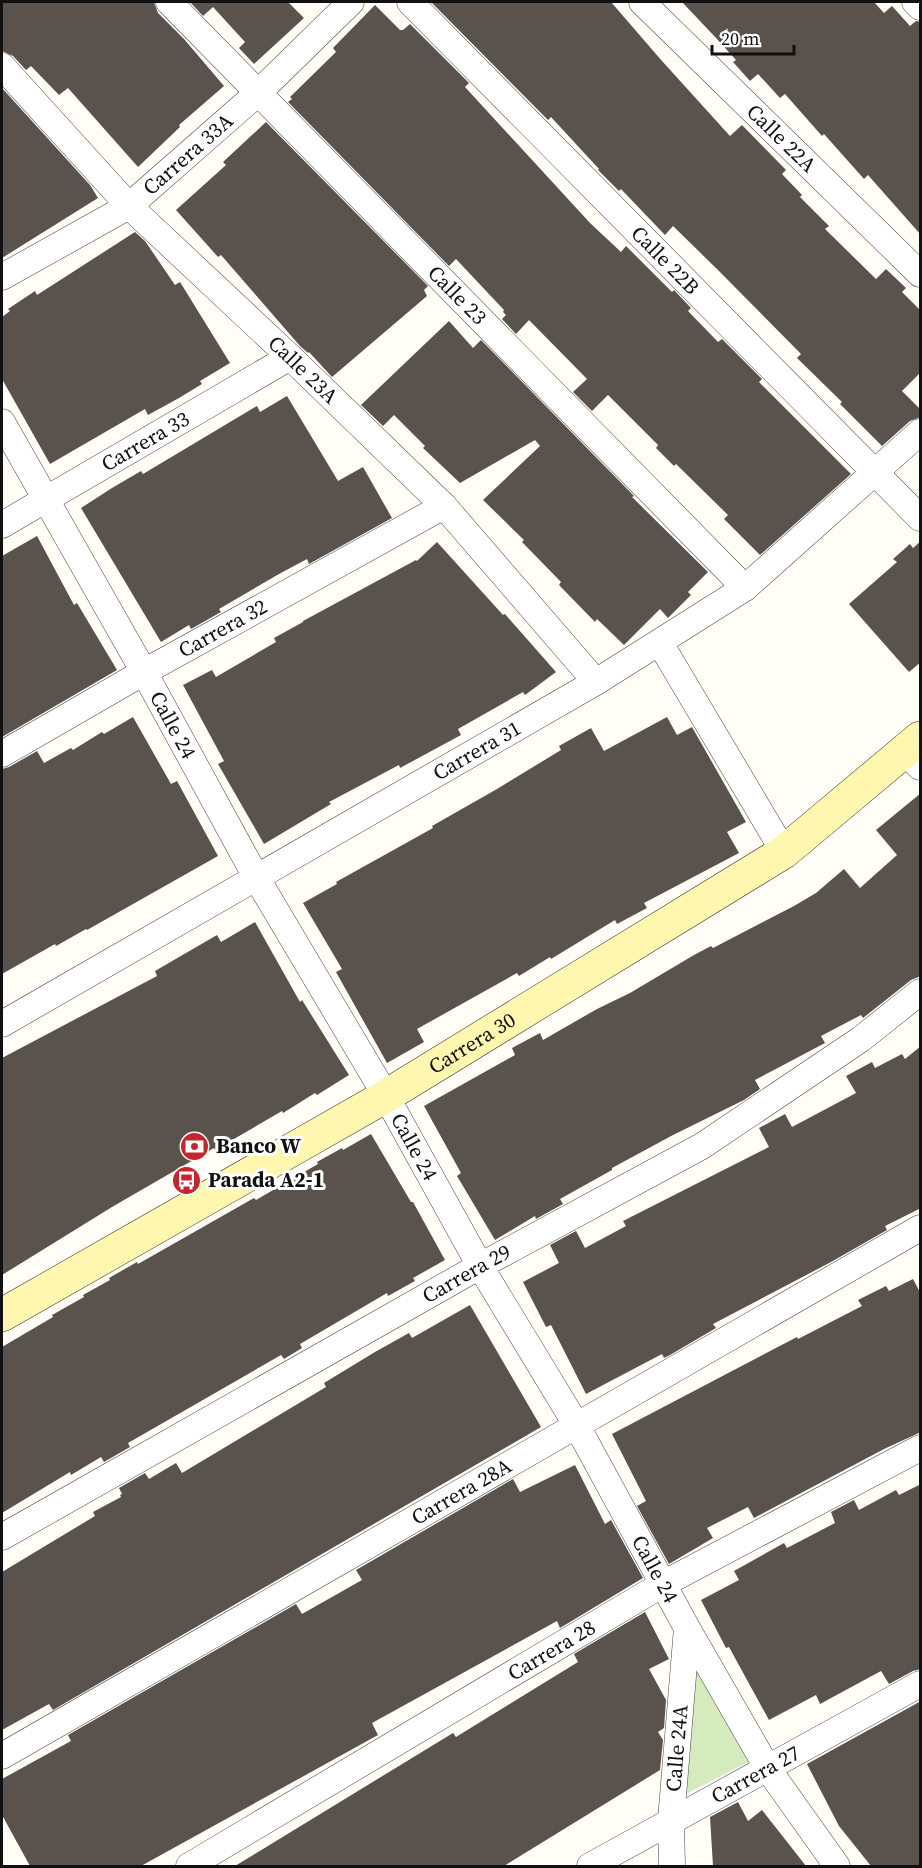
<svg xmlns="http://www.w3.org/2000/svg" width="922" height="1868" font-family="'Source Serif 4',serif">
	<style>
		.green { fill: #d5ebbd }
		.building { fill: #5a524d }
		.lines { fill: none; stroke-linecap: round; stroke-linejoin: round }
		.street-casing { stroke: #444; stroke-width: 27 }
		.secondary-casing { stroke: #333; stroke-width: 34 }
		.street { stroke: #fff; stroke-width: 26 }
		.secondary { stroke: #fff6b0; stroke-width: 33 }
		.labels { text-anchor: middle; stroke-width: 6; stroke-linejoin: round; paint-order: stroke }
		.street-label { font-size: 21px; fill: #111; stroke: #fff }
		.poi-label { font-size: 21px; font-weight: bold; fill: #111; stroke: #fff; text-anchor: start }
	</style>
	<rect width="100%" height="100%" fill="#fffdf5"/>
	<!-- green -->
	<path class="green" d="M690,1642L752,1760L680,1797Z"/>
	<!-- building -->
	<path class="building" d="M2,2H154L158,13L184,39L224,86L179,125L180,127L138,167L68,88L59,95L31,66L26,70L13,56L2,51Z
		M190,2H288L304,18L254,64L239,48L245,42L213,7L203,16Z
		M434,2H611L662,61L730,136L742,125L786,170L782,174L802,195L800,197L829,226L825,229L876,279L886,269L906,288L902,292L921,311V372L902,391L921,410V417L910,421L882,446L840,404L842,402L797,358L801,354L719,271L673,226L665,235L621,189L619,191L598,170L599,169L551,117L548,120L432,3Z
		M682,2H874L884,13L892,6L910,26L916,21L921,22V235L868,175L864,179L824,134L822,136L785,94L780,98L758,74L750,81L733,62L736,60L717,39Z
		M375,5L400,30H403L410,24L469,83L465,87L590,223L621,252L626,246L672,292L674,290L691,308L688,311L718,342L722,339L762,379L759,382L851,474L760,555L724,519L728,515L676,464L674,466L656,448L658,445L608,395L592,411L573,392L587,379L529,320L516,334L502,319L506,315L503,312L504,310L456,259L449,266L288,102L292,99L290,97L336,52L333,48Z
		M2,88L90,185L98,198L2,258Z
		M266,122L428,286L424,290L427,296L332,377L309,352L308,353L300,346L221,255L218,257L176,210L226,165L223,162Z
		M135,232L145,241L175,285L180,282L230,363L200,381L202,384L179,398L148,415L145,409L50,464L2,379V317L10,311L8,309L35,291L37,295Z
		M449,321L473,348L481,340L634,496L632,497L708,572L688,592L691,595L668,618L660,609L624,645L597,619L595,622L559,585L561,582L522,542L524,540L483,500L540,446L535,440L460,483L423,448L425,446L394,415L383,426L361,405Z
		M287,396L338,481L363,467L392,518L309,564L307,559L279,574L219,609L221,612L191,629L189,625L161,642L81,508L112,488L141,471L143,474L257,406L260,412Z
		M37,536L74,605L77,603L117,670L2,737V556Z
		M921,541V662L909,672L849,604L897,562L893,559L910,544L913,548Z
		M437,542L503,615L505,614L556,672L525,695L523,692L458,729L461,735L400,768L399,765L329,802L331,804L264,844L218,764L224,761L183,685L212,670L216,677L276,642L274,638L303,622V621L416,560L417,561Z
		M133,717L171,784L177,781L218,856L87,930L86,929L56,946L55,944L2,974V769L9,767L37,751L44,763L71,748L73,750L102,732L104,734Z
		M667,717L677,735L692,727L746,822L727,832L739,853L644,903L647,908L617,924L615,920L551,959L550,957L519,976L517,973L417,1029L424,1042L387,1063L336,972L342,969L303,903L337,884L336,882L433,828L432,826L497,789L561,750L559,746L591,728L604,751Z
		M921,793V976L911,980L863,1018L861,1015L821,1036L825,1043L755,1080L760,1089L744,1100L673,1135L612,1168V1170L560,1199L563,1204L536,1219L535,1216L495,1240L457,1176L461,1173L424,1106L515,1055L512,1048L540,1033L543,1040L597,1009L630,993L694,955L711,946L713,948L794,906L816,893L844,869L860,888L897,855L876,830Z
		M255,922L300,1002L302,1000L349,1075L317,1095L315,1093L283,1113L282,1111L215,1150L214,1148L112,1207L2,1275V1058L157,976L155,971L217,935L221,942Z
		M921,1046V1208L885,1226L887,1230L831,1262L713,1324L716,1328L670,1355L664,1358L662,1354L586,1394L551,1325L546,1327L523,1282L559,1263L550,1245L576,1231L585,1248L626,1226L623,1221L769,1147L759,1128L785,1114L792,1127L856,1093L846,1076L872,1062L875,1068L902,1054L905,1059Z
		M371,1134L411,1202H413L445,1260L413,1278L415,1281L388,1296L387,1293L300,1344L302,1348L284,1359L281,1355L128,1443L130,1447L104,1462L101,1457L71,1475L70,1472L2,1513V1347L53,1317L52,1315L84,1297L83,1295L110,1280L109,1278L137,1262L138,1264L254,1198L256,1200L318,1164L317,1162L342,1148L343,1150Z
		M913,1279L921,1294V1432L884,1449L754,1518L748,1507L707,1528L713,1538L669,1564L637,1506L646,1501L612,1434L797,1337L798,1339L862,1306L858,1300L886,1286L889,1291Z
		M470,1305L541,1427L53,1710L49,1704L2,1730V1572L95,1516L93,1512L121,1497L120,1495L122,1494L119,1488L145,1473L149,1479L176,1463L182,1473L326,1387L324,1383L375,1352L409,1333L412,1338Z
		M575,1465L605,1524L611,1520L643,1578L560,1628L557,1621L372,1723L378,1735L141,1866H30L2,1815V1779L71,1741L68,1735L296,1604L302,1614L362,1580L356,1570L513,1479L520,1492Z
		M921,1484V1669L913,1671L889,1684L881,1671L820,1704L816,1695L769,1720L729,1647L726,1648L701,1600L739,1580L734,1571L784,1543L787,1548L835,1523L831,1512L854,1500L859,1510L896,1490L899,1495Z
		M645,1612L669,1659L649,1669L666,1700L664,1728L658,1732L663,1740L660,1770L504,1866H235L453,1733L456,1737L578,1662L574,1654Z
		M921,1701V1866H871L839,1826L807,1764Z
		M738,1802L748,1821L762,1810L806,1866H713L710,1817Z"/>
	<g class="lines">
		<defs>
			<g id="street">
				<path id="s1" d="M169,2L745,588"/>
				<path id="s2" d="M410,2L920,518"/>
				<path id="s3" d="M642,2L920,274"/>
				<path d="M915,2L920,7"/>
				<path id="s4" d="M2,66L129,206L290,357L444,506L596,682"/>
				<path id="s5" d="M2,277L129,206L259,92L351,2"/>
				<path id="s6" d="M2,422L144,672L256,877L386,1096L480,1266L577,1426L687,1628L768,1769L837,1866"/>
				<path id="s7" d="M2,525L290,357"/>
				<path d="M660,643L784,852"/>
				<path d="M905,752L920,767"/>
				<path id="s8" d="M2,754L144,672L444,506"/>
				<path id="s9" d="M2,1024L596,682L745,588L920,432"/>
				<path id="s10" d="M2,1537L480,1266L702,1146L861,1039L920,992"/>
				<path id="s11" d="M2,1756L920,1228"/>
				<path id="s12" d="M189,1866L663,1584L920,1448"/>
				<path id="s13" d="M590,1866L920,1684"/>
				<path id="s14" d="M672,1866L671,1820L687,1628"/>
			</g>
			<g id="secondary">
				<path id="s15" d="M2,1315L386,1096L784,852L920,738"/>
			</g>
		</defs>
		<!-- street casing -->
		<use href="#street" class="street-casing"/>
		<!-- secondary casing -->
		<use href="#secondary" class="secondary-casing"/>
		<!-- street -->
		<use href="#street" class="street"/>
		<!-- secondary -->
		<use href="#secondary" class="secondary"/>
	</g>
	<!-- icons -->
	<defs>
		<symbol id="bank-disc" viewBox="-11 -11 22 22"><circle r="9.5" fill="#c4262e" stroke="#fff"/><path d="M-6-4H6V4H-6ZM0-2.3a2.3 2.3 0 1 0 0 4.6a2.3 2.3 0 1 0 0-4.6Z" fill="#fff"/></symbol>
		<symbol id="bus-disc" viewBox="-11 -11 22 22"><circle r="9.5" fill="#c4262e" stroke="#fff"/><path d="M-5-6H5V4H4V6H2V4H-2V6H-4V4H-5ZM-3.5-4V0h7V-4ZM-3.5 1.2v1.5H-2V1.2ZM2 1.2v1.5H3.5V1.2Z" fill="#fff"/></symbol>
	</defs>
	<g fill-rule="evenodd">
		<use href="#bank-disc" x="178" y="1130" width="33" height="33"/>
		<use href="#bus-disc" x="170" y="1164" width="33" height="33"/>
	</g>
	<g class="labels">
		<!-- street labels -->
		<g class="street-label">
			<text dy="7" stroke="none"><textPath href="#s3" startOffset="195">Calle 22A</textPath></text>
			<text dy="7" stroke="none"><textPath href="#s5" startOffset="224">Carrera 33A</textPath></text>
			<text dy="7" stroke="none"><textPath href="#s2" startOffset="363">Calle 22B</textPath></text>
			<text dy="7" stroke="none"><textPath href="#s1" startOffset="411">Calle 23</textPath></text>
			<text dy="7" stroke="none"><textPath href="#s4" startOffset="428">Calle 23A</textPath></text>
			<text dy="7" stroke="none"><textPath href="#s7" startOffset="166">Carrera 33</textPath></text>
			<text dy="7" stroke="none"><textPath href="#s8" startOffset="254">Carrera 32</textPath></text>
			<text dy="7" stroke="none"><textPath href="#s6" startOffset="348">Calle 24</textPath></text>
			<text dy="7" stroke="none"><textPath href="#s9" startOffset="548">Carrera 31</textPath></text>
			<text dy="7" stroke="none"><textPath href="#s15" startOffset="543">Carrera 30</textPath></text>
			<text dy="7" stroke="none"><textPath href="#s6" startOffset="834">Calle 24</textPath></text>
			<text dy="7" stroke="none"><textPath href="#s10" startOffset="534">Carrera 29</textPath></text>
			<text dy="7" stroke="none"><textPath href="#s11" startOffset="530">Carrera 28A</textPath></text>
			<text dy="7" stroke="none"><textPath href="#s6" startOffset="1320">Calle 24</textPath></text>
			<text dy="7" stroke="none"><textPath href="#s12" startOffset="422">Carrera 28</textPath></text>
			<text dy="7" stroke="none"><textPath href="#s14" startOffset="118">Calle 24A</textPath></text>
			<text dy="7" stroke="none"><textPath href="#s13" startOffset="189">Carrera 27</textPath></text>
		</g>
		<!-- poi labels -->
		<g class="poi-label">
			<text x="216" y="1153">Banco W</text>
			<text x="208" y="1187">Parada A2-1</text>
		</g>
	</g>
	<!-- border -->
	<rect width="922" height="1868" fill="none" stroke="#111111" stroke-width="6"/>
	<!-- scale -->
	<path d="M712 45v9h82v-9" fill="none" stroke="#111111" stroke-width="3"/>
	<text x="721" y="45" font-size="18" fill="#111111" stroke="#ffffff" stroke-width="4.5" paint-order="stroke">20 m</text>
</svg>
